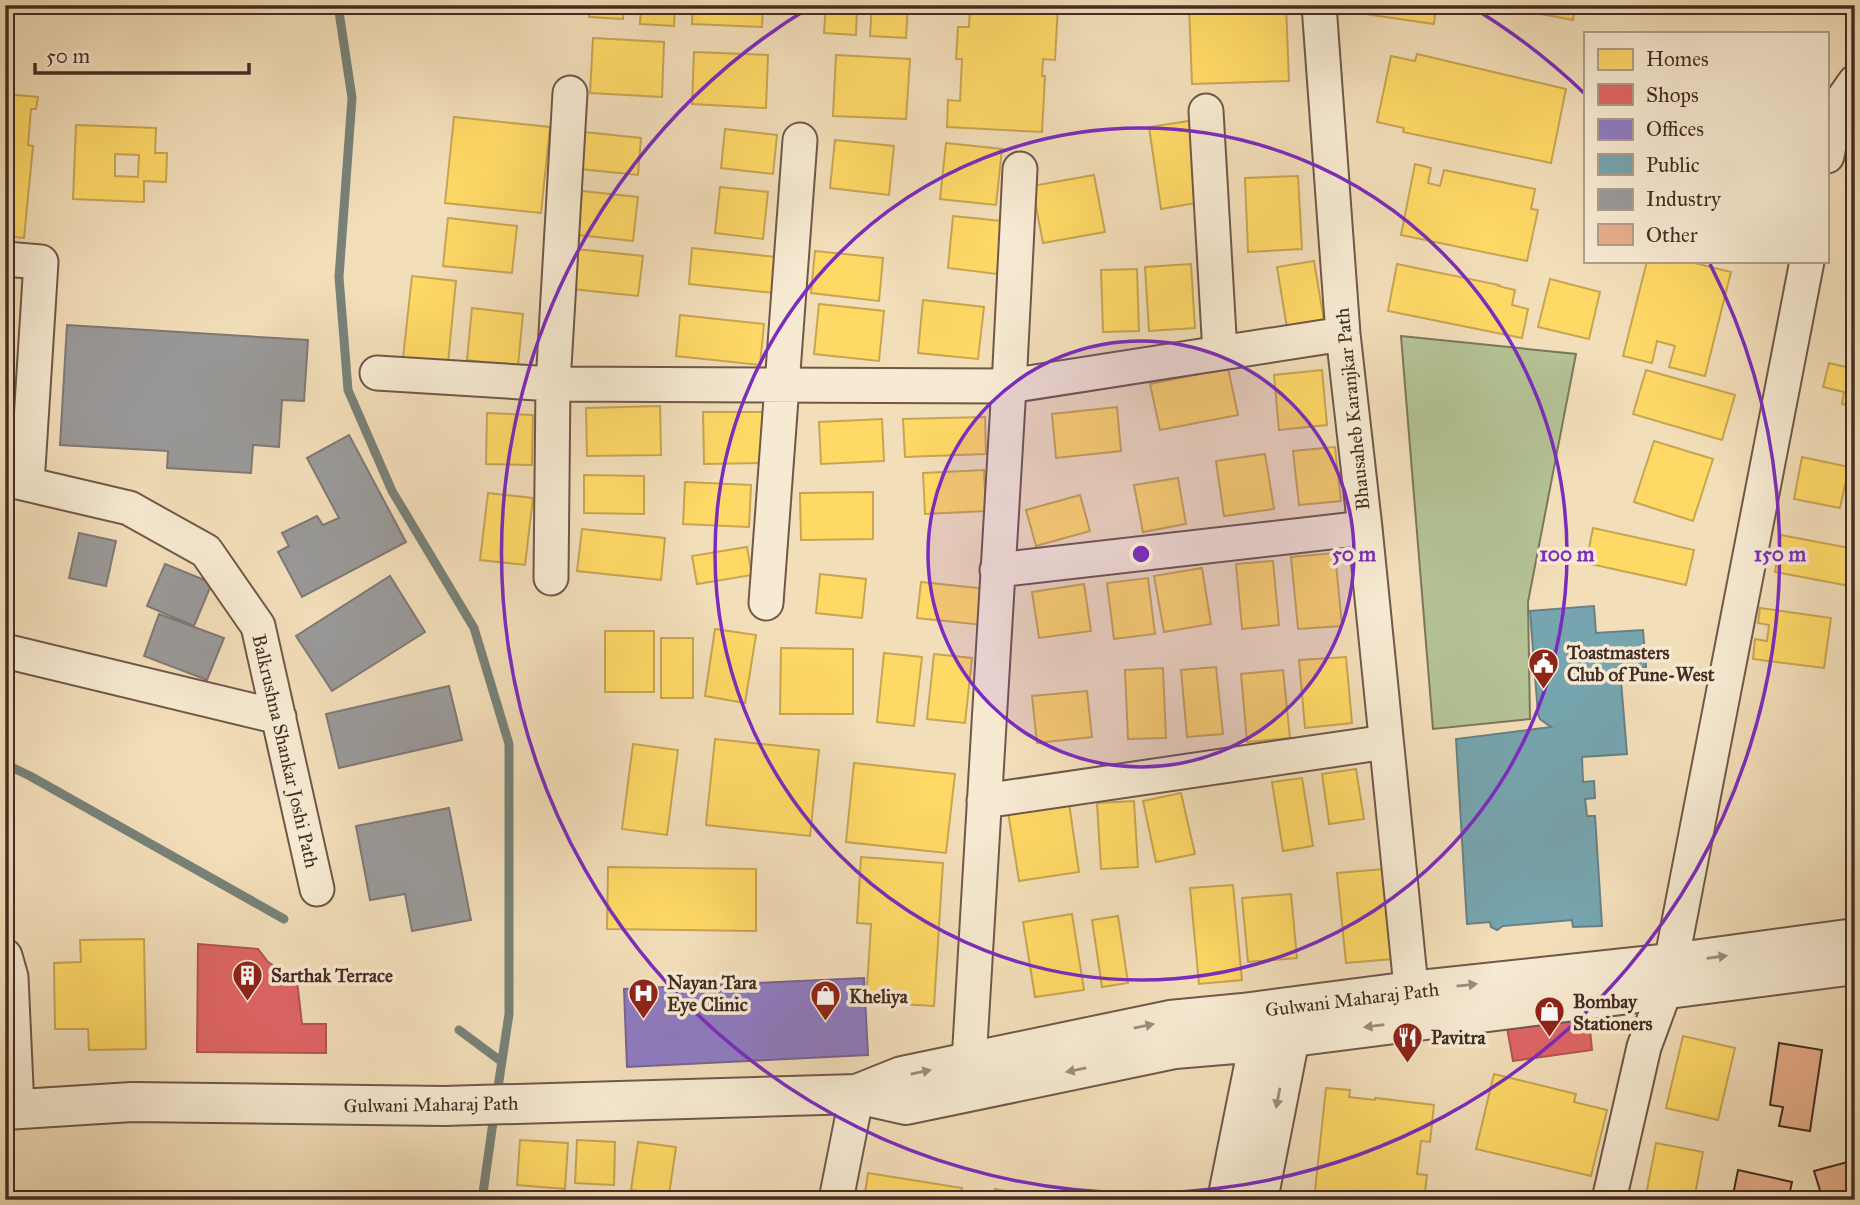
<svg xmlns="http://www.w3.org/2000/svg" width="1860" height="1205" font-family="'IM FELL Great Primer',serif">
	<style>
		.green { fill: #b4c294; stroke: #7c775c; stroke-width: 2 }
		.homes { fill: #ffd966; stroke: #c7a552; stroke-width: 2; fill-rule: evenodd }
		.shops { fill: #e06666; stroke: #b15552; stroke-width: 2 }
		.offices { fill: #8e7cc3; stroke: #786493; stroke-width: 2 }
		.public { fill: #76a5af; stroke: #678185; stroke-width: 2 }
		.industry { fill: #999; stroke: #807876; stroke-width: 2 }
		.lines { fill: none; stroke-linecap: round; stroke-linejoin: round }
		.stream { stroke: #788279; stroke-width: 9 }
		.building { fill: #e7ae8b; stroke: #442c24; stroke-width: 2 }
		.minor-casing { stroke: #705849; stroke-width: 37 }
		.tertiary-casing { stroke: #705849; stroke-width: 42 }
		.minor { stroke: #f7ead2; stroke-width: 33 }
		.tertiary { stroke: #f7ead2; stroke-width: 38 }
		.oneway { fill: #9e8b7b }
		.ring { fill: none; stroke: #7b2cbf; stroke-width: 3.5 }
		.labels { text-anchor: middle; stroke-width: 7; stroke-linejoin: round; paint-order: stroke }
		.street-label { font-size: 19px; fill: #442c24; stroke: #f7ead2 }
		.poi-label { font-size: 19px; font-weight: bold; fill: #442c24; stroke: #f7ead2; text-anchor: start }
		.centre { fill: #7b2cbf; stroke: #f7ead2; stroke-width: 3.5 }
		.ring-label { font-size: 21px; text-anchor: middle; font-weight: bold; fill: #7b2cbf; stroke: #f7ead2; stroke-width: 7; stroke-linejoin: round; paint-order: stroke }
	</style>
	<rect width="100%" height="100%" fill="#f2deb9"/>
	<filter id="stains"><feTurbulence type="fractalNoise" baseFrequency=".00286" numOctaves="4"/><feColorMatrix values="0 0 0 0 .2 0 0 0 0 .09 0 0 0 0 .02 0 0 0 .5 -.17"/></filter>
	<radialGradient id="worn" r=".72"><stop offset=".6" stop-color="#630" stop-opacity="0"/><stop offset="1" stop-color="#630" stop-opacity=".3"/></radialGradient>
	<!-- green -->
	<path class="green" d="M1401,336L1576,354L1528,602L1530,719L1433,729Z"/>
	<!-- homes -->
	<path class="homes" d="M590,5H624L623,19L589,17Z
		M641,5H675L674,26L640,24Z
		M693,5H763L762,27L692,24Z
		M826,5H857L856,35L824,33Z
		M872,5H908L906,38L870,36Z
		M970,5H1058L1055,60L1043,59L1042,76H1045L1042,132L947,127L948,100L960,101L962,59H956L958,27H969Z
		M1189,5H1286L1289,81L1192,84Z
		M1351,5H1436L1434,24L1351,12Z
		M1493,5H1575L1573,20Z
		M593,38L664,42L662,97L590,93Z
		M694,52L768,55L766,108L692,104Z
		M1417,54L1566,89L1551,163L1403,132L1404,128L1377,122L1391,56L1415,61Z
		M836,55L910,59L906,119L833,116Z
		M5,94L38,97L36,109H31L28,145L33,146L24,238L5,236Z
		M454,117L550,127L541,213L445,203Z
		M1189,121L1201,202L1161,209L1149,127Z
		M76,125L156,128L155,153H167L166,182L144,181V202L73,199ZM115,154L139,155L138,177L115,176Z
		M725,129L777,135L773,174L721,168Z
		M584,132L641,138L638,175L580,169Z
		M835,140L894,146L889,195L830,188Z
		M946,143L1002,149L996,205L940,199Z
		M1415,164L1431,168L1428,183L1440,186L1444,170L1535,189L1531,209L1538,210L1527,261L1401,235Z
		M1094,175L1105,232L1043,243L1032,186Z
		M1298,176L1302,249L1248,252L1245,178Z
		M720,187L768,192L763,239L715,233Z
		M582,191L638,197L633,241L578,235Z
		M953,216L1002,221L997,274L948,268Z
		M448,218L517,226L512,273L443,266Z
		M692,248L777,257L774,293L689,284Z
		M576,249L643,256L638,296L572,289Z
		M815,251L883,258L879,301L811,293Z
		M1314,261L1324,321L1287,328L1277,267Z
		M1647,261H1686L1731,272L1705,376L1669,367L1675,346L1657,341L1652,363L1623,356Z
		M1191,264L1195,328L1149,331L1145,267Z
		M1397,264L1499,285L1498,286L1515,290L1512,305L1528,309L1522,338L1388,311Z
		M1137,269L1139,331L1103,332L1101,270Z
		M412,276L456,281L448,363L403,358Z
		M1550,279L1600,292L1589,339L1538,327Z
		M923,300L984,307L978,359L918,353Z
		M819,304L884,311L879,361L814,354Z
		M472,308L523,314L518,366L467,360Z
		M680,315L764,324L760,365L676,356Z
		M1829,363L1855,369V407L1842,404L1844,392L1823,387Z
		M1228,368L1238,415L1160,430L1150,384Z
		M1322,370L1327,425L1279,430L1274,375Z
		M1646,370L1735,395L1722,440L1633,414Z
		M660,406L661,455L587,456L586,408Z
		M1117,407L1121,451L1056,458L1052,414Z
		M703,412H766V463L704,464Z
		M487,413L533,415L532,465L486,464Z
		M985,417L986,454L905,457L903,419Z
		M882,419L884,461L821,464L819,422Z
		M1654,441L1713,459L1693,521L1634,502Z
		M1335,447L1341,501L1299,505L1293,451Z
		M1265,454L1274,509L1224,516L1216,461Z
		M1802,457L1849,467L1840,508L1794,499Z
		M984,470L986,511L925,514L923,473Z
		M584,475L644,476V514L584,513Z
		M1178,478L1186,524L1143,532L1134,485Z
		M685,482L751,485L749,527L683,524Z
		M873,492V539L801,540L800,493Z
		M488,493L533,498L525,565L480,560Z
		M1080,495L1090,531L1036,546L1026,510Z
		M1593,528L1694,550L1686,585L1586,563Z
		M582,529L665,538L661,580L577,571Z
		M1781,535L1855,549V587L1775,572Z
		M747,547L752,575L697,584L692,556Z
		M1335,553L1342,626L1298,629L1291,557Z
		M1273,561L1279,625L1242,629L1236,564Z
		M1202,568L1211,624L1164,632L1154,576Z
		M820,574L866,579L862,618L816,613Z
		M1148,578L1155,634L1114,639L1107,583Z
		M921,582L987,589L983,625L917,618Z
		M1084,584L1091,631L1039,638L1032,592Z
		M1760,608L1831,618L1824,668L1753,659L1755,639L1767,641L1769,625L1758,623Z
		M715,629L756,635L745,703L705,696Z
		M605,631H654V692H605Z
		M661,638H693V698H661Z
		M781,648L853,649V714H780Z
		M884,653L922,657L914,726L877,722Z
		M934,654L972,658L965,723L927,719Z
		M1346,657L1352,723L1305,728L1299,660Z
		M1216,667L1223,734L1187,737L1181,670Z
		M1163,668L1166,738L1128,739L1125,670Z
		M1283,670L1290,738L1247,742L1241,674Z
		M1087,691L1092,737L1037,743L1032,696Z
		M715,739L819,750L810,836L706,825Z
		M633,744L678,750L667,835L622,829Z
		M854,763L955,774L946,853L846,842Z
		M1356,769L1364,819L1329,824L1322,774Z
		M1302,778L1313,846L1283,851L1272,782Z
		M1181,793L1195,854L1156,862L1143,801Z
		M1134,801L1138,867L1101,869L1097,803Z
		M1069,803L1079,872L1019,881L1008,812Z
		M861,857L943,863L934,1006L866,1002L871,924L857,923Z
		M608,867L756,869V931L607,929Z
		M1384,869L1393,959L1346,963L1337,873Z
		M1233,885L1242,980L1199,984L1190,888Z
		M1291,894L1297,958L1248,962L1242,898Z
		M1072,914L1084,990L1035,997L1023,922Z
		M1118,916L1128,983L1102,987L1092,920Z
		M144,939L146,1049L89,1050L88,1029H55L54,963L81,962L80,940Z
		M1683,1036L1735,1048L1718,1120L1666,1108Z
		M1494,1074L1576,1094L1574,1102L1607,1110L1591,1176L1476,1149Z
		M1326,1088L1350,1090L1349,1097L1375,1100V1098L1434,1105L1430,1142L1421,1141L1417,1174L1427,1175L1424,1200H1314Z
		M520,1140L568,1143L565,1189L517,1185Z
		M577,1140L615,1142L614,1185L575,1183Z
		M638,1142L676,1147L669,1195L631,1190Z
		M1656,1143L1703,1152L1694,1200H1645Z
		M868,1173L962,1188L960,1200H864Z
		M995,1189L1039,1197V1200H993Z
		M686,1196L688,1198L718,1200H685Z"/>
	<!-- shops -->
	<path class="shops" d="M198,944L258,949L268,962L297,980L302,1024H326V1053L197,1052Z
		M1589,1020L1592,1050L1513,1061L1507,1028Z"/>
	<!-- offices -->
	<path class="offices" d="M864,978L868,1055L627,1067L624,989Z"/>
	<!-- public -->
	<path class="public" d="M1594,606L1596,633L1643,630L1646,667L1620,669L1627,754L1582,757L1583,782L1594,781L1595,798L1585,799L1587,816H1595L1602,926L1573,927L1572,920L1503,926L1497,930L1491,927L1490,922L1467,924L1456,739L1551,727L1540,719L1538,714L1530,611Z"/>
	<!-- industry -->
	<path class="industry" d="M67,325L308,340L304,401L282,400L279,447L253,445L251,473L167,468L168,451L60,445Z
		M349,435L406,542L302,597L278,552L289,546L282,533L317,516L323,525L339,518L307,458Z
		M79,533L116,541L106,586L69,578Z
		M165,564L212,583L194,626L147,606Z
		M390,576L425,632L332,691L296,636Z
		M159,614L224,638L207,680L144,656Z
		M449,686L462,740L339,768L326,714Z
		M449,808L471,920L412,931L405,894L370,900L356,826Z"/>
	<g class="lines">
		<!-- stream -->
		<path class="stream" d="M338,5L352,98L339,277L348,390L392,491L474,628L509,744V1014L497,1094
			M5,764L30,776L284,919
			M459,1030L502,1062
			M482,1200L494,1115"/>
	</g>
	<!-- building -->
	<path class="building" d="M1855,628V674L1848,673Z
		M1779,1043L1822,1050L1810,1131L1779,1126L1783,1107L1770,1105Z
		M1855,1160V1200H1823L1814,1171Z
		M1738,1170L1792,1182L1788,1200H1732Z"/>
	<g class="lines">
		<defs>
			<path id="minor" d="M1319,5L1343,334L1365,528L1414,1017
				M1206,111L1220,353
				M1827,156L1836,109L1855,82
				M5,259L41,262L27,484
				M377,373L553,384L1009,386L1343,334
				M5,479L129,508L206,551L258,626L317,889
				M997,570L1365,528
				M551,578L553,384L570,93
				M766,603L800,140
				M5,651L279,717
				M984,801L1386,742
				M5,956L11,977L17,1109
				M969,1062L1009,386L1020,169
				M836,1200L857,1094
				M1609,1200L1644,1047L1665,990L1671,963L1807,261"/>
			<path id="tertiary" d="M857,1094L902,1076L1170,1020L1243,1013L1411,991L1671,963L1855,938
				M5,1110L132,1102L444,1106L857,1094L906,1105L1175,1049L1246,1043L1855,965
				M1227,1200L1259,1041L1260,1016
				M1258,1200L1290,1037L1292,1012"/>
		</defs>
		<!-- minor casing -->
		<use href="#minor" class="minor-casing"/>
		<!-- tertiary casing -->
		<use href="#tertiary" class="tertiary-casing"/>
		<!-- minor -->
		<use href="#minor" class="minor"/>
		<!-- tertiary -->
		<use href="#tertiary" class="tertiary"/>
	</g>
	<!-- one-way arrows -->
	<defs><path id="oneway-solid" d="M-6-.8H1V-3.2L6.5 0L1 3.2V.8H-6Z" transform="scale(1.75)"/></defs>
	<g class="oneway">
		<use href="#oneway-solid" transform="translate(1717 957) rotate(-8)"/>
		<use href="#oneway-solid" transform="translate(1467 985) rotate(-6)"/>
		<use href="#oneway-solid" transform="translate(1144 1026) rotate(-12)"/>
		<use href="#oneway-solid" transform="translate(1374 1026) rotate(173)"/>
		<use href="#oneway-solid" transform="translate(1076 1070) rotate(168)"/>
		<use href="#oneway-solid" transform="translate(921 1072) rotate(-12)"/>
		<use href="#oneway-solid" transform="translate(1278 1098) rotate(101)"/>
	</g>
	<!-- distance rings -->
	<circle cx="1141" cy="554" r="213" fill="#7b2cbf" fill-opacity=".12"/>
	<g class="ring">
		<circle cx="1141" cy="554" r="213"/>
		<circle cx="1141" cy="554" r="426"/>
		<path d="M1470 6A639 639 0 0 1 1585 94M1710 264A639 639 0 1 1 812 6"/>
	</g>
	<!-- icons -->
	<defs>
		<symbol id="civic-pin" viewBox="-11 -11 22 30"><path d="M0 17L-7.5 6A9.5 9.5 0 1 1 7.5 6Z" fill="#8f2418" stroke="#f7ead2"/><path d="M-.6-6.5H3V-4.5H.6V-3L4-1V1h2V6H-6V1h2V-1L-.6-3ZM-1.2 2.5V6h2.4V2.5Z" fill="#fff"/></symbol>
		<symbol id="building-pin" viewBox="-11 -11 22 30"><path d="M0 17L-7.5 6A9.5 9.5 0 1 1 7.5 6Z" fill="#8f2418" stroke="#f7ead2"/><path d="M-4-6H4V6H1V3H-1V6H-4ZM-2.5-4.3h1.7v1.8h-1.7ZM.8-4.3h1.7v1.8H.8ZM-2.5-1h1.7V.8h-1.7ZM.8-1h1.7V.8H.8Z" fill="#fff"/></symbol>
		<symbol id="hospital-pin" viewBox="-11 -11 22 30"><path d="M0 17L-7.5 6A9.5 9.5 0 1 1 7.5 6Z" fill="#8f2418" stroke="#f7ead2"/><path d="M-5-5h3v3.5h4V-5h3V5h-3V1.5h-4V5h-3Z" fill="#fff"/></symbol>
		<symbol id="shop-pin" viewBox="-11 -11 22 30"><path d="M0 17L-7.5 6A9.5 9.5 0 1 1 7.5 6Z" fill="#8f2418" stroke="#f7ead2"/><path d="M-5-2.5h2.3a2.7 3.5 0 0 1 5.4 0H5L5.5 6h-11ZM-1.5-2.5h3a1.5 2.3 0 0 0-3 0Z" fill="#fff"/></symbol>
		<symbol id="restaurant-pin" viewBox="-11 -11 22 30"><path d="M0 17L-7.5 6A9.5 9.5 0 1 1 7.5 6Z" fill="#8f2418" stroke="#f7ead2"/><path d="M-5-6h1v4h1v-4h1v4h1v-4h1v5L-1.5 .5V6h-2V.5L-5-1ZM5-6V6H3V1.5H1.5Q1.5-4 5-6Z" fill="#fff"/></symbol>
	</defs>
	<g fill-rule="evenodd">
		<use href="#civic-pin" x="1526" y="646" width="35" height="47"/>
		<use href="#building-pin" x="230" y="958" width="35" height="47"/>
		<use href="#hospital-pin" x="626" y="976" width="35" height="47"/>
		<use href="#shop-pin" x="808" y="978" width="35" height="47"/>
		<use href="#shop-pin" x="1532" y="994" width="35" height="47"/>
		<use href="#restaurant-pin" x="1390" y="1020" width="35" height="47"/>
	</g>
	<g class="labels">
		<!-- street labels -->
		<g class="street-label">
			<text transform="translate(1352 409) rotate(-96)" y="7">Bhausaheb Karanjkar Path</text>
			<text transform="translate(286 751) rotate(77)" y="7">Balkrushna Shankar Joshi Path</text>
			<text transform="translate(1352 999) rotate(-7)" y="7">Gulwani Maharaj Path</text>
			<text transform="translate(431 1104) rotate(-1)" y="7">Gulwani Maharaj Path</text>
		</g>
		<!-- poi labels -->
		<g class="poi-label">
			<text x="1567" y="659">Toastmasters<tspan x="1567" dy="22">Club of Pune-West</tspan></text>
			<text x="271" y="982">Sarthak Terrace</text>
			<text x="667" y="989">Nayan Tara<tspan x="667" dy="22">Eye Clinic</tspan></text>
			<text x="849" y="1003">Kheliya</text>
			<text x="1573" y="1008">Bombay<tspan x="1573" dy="22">Stationers</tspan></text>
			<text x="1431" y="1044">Pavitra</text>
		</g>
	</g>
	<circle cx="1141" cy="554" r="10" class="centre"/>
	<g class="ring-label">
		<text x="1354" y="561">50 m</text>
		<text x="1567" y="561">100 m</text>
		<text x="1780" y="561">150 m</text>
	</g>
	<!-- margin -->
	<rect width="1860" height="1205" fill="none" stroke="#f2deb9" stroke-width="28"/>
	<rect x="7" y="7" width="1846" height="1191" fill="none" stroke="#442c24" stroke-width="3.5"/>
	<rect x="14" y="14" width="1832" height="1177" fill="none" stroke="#442c24" stroke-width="2"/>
	<!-- legend -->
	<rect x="1584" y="32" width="245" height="231" fill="#f7ead2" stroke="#af9e8c" stroke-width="2"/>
	<rect x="1598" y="49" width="35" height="21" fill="#ffd966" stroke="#af9e8c" stroke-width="2"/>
	<text x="1646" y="66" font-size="21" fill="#442c24">Homes</text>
	<rect x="1598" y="84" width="35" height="21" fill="#e06666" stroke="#af9e8c" stroke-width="2"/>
	<text x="1646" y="102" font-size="21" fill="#442c24">Shops</text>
	<rect x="1598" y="119" width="35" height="21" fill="#8e7cc3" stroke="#af9e8c" stroke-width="2"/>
	<text x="1646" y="136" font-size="21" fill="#442c24">Offices</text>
	<rect x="1598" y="154" width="35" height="21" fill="#76a5af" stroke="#af9e8c" stroke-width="2"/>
	<text x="1646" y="172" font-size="21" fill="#442c24">Public</text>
	<rect x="1598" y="189" width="35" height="21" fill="#999999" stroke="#af9e8c" stroke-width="2"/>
	<text x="1646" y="206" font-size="21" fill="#442c24">Industry</text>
	<rect x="1598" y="224" width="35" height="21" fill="#e7ae8b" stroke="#af9e8c" stroke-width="2"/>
	<text x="1646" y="242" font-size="21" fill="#442c24">Other</text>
	<!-- scale -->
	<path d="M35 63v10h214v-10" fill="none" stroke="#442c24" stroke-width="3.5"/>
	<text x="46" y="63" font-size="21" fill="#442c24" stroke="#f7ead2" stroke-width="5" paint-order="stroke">50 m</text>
	<rect width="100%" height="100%" filter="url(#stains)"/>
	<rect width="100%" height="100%" fill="url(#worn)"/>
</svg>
